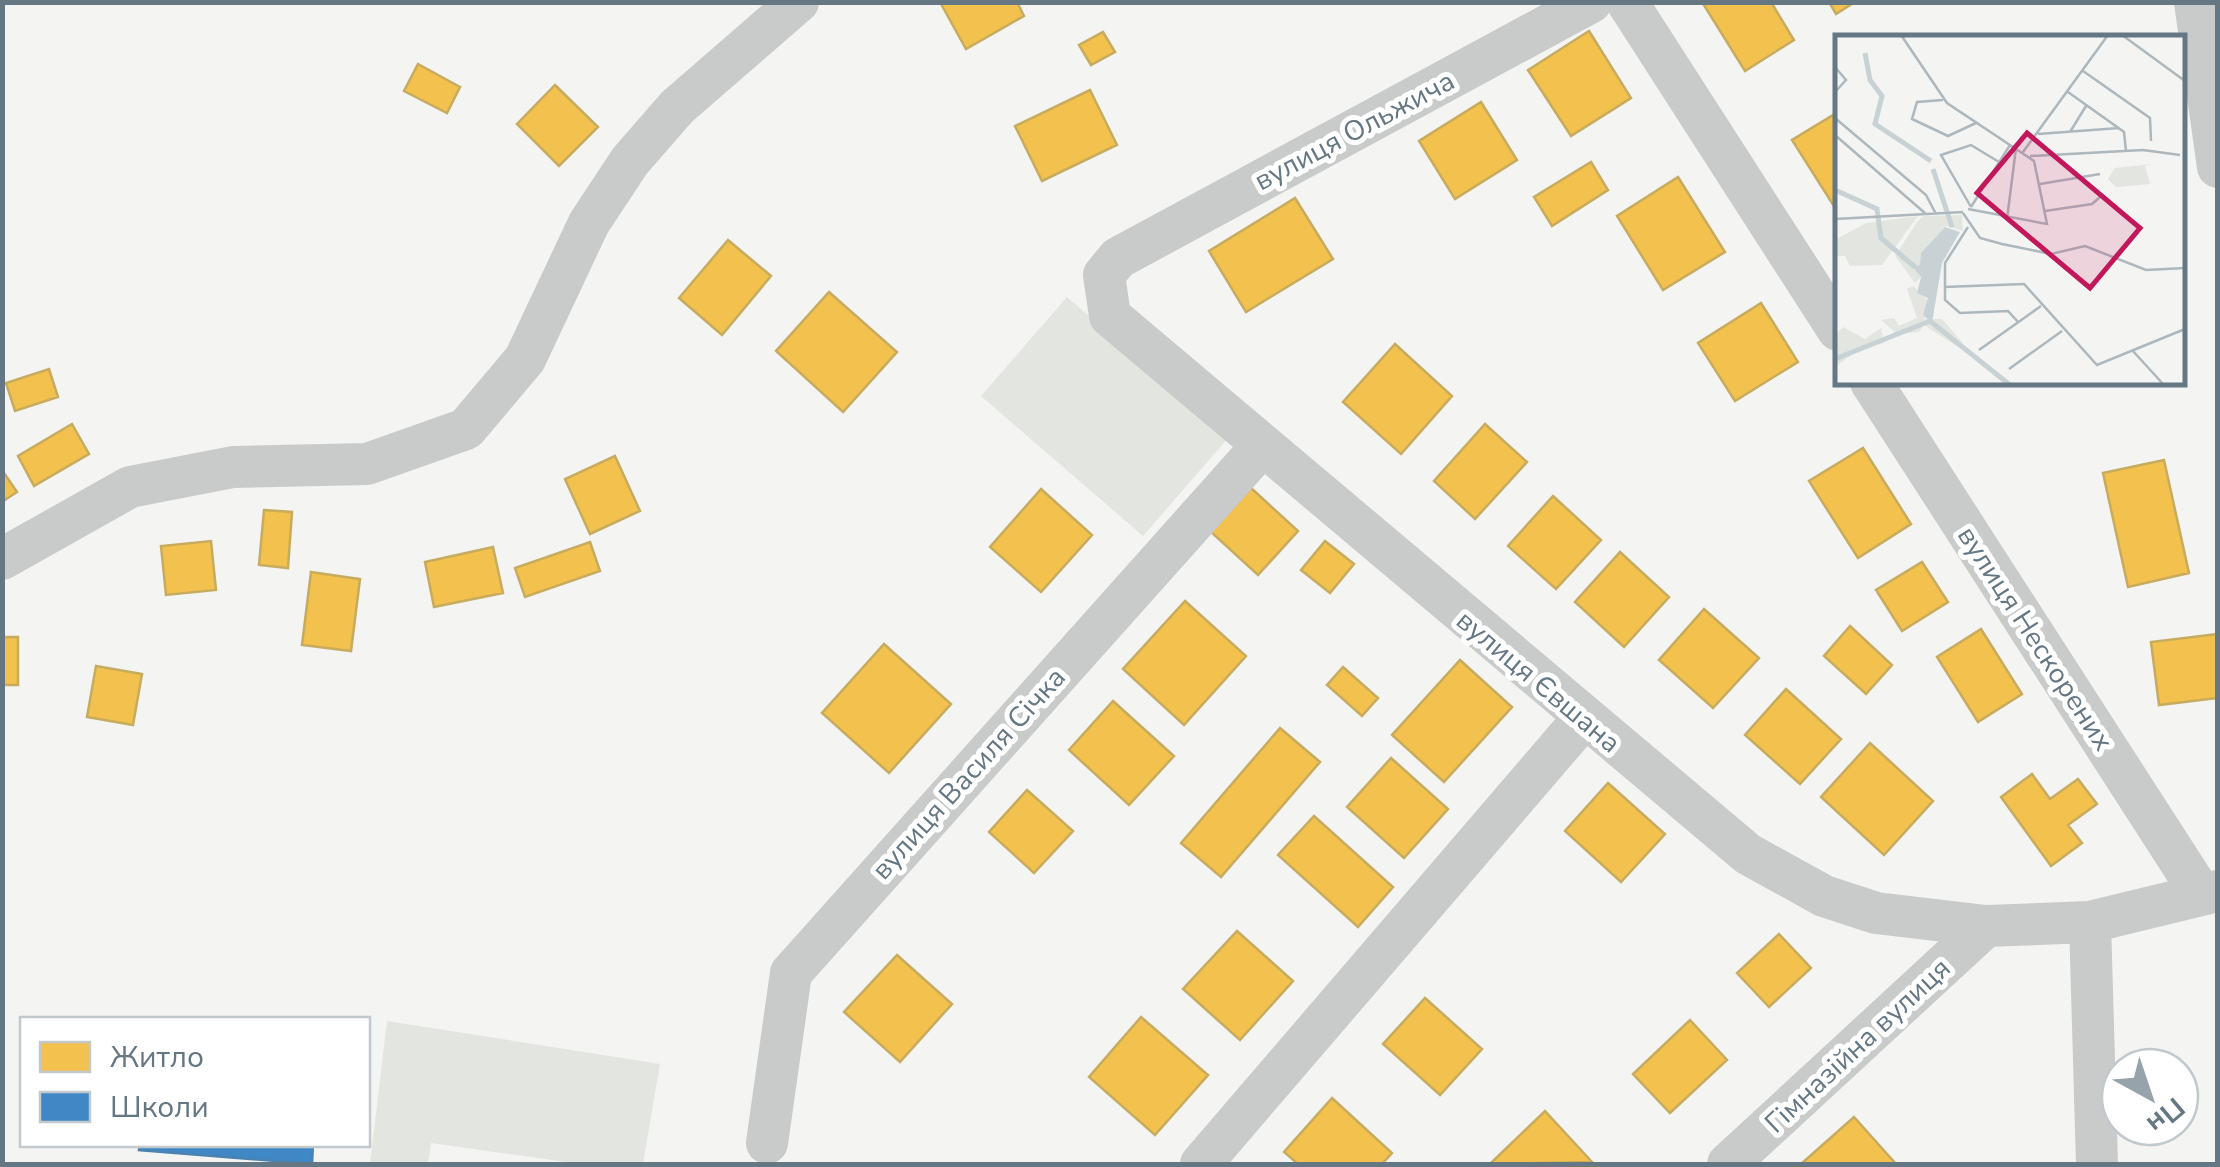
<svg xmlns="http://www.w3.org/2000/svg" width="2220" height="1167" font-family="'Nunito Sans',sans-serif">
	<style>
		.green { fill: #e3e6e0 }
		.homes { fill: #f2c14e; stroke: #c7ab5e; stroke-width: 2.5 }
		.schools { fill: #3f88c5; stroke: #4a83b1; stroke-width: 2.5 }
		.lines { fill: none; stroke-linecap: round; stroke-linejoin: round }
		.minor { stroke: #c9caca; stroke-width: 42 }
		.labels { text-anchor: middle; stroke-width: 10; stroke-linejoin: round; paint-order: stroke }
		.street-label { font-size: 28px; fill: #647783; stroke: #fff }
		.inset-river { fill: none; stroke: #c8d2d4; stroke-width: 5 }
		.inset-road { fill: none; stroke: #adb7bc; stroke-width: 2.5 }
		.view { fill: #c2185b; fill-opacity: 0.15; stroke: #c2185b; stroke-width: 5 }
		.inset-edge { fill: none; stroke: #647783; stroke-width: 5 }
	</style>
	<rect width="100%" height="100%" fill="#f4f4f3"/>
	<!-- green -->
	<path class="green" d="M1067,297L1229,437L1143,536L981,396Z
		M387,1021L660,1064L643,1164H580L431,1143L428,1164H370Z"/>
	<!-- homes -->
	<path class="homes" d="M940,2H1017L1024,16L966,49Z
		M1702,2H1771L1794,40L1745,71Z
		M1829,2H1855L1836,14Z
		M1589,31L1631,98L1571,136L1528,70Z
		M1103,32L1115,52L1091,65L1079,45Z
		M418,64L460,87L447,113L404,91Z
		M555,85L598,127L559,166L517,124Z
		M1090,90L1117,145L1042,181L1015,126Z
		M1481,102L1517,160L1455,199L1419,141Z
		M1838,112V210L1837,211L1792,140Z
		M1591,162L1608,190L1552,226L1534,197Z
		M1678,177L1725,252L1663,290L1617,216Z
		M1295,198L1333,259L1246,312L1209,251Z
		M728,240L771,276L722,335L679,298Z
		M829,292L897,352L843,412L776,351Z
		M1761,303L1798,362L1735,401L1698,343Z
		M1395,344L1452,396L1401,454L1343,402Z
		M49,369L58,397L15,411L6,383Z
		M72,424L89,454L34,486L18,456Z
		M1485,424L1527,462L1475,519L1434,481Z
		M1863,448L1911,524L1858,558L1809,481Z
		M615,456L640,511L590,534L565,479Z
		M2164,460L2189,573L2128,587L2103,473Z
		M2,470L17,492L2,502Z
		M1251,488L1298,531L1258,575L1211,532Z
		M1041,489L1092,535L1041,592L990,547Z
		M1553,496L1601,540L1556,589L1508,546Z
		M264,510L292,512L288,568L259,565Z
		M211,541L216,590L166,595L161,546Z
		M1325,541L1354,564L1330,593L1301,570Z
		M590,542L600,571L525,597L515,568Z
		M493,547L503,593L434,607L425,562Z
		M1620,552L1669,597L1624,647L1575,602Z
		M1922,562L1948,602L1902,631L1876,590Z
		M311,572L360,579L351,651L302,645Z
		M1185,601L1246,656L1184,725L1123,669Z
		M1704,609L1759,658L1713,708L1659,660Z
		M1850,626L1892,665L1866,694L1824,656Z
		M1981,629L2022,694L1978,722L1937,657Z
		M2218,634V698L2159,705L2151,642Z
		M2,637H18V685H2Z
		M884,644L951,704L889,773L822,713Z
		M1460,660L1512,707L1444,782L1392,735Z
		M96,666L142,674L133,725L87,717Z
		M1343,667L1378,698L1362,716L1327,685Z
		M1786,689L1841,739L1800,784L1745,735Z
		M1113,701L1174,756L1129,805L1069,750Z
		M1280,728L1320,762L1221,877L1181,843Z
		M1870,743L1933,801L1884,855L1821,797Z
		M1391,758L1448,809L1404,858L1347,807Z
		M2032,774L2050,799L2078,779L2097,804L2068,825L2082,843L2051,866L2001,797Z
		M1608,783L1665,834L1621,882L1565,831Z
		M1027,790L1073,831L1034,873L989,832Z
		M1314,816L1393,887L1358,927L1278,855Z
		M1237,931L1293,981L1240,1040L1183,989Z
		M1779,934L1811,968L1769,1007L1737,973Z
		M897,955L952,1004L900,1062L844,1012Z
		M1425,998L1482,1049L1440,1095L1383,1044Z
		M1141,1017L1208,1075L1155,1135L1089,1077Z
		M1690,1020L1727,1060L1670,1113L1633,1074Z
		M1332,1098L1392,1153L1382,1164H1298L1284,1152Z
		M1545,1111L1592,1162L1493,1164L1491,1163Z
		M1854,1117L1896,1164H1801Z"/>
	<!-- schools -->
	<path class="schools" d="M140,1144H313L312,1164L139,1150Z"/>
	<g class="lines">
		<!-- minor -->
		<path class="minor" d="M1591,2L1118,258L1104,275L1110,316L1748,854L1824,896L1876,913L1986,926L2090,922L2218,891
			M1627,2L1838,330
			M2195,2L2218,167
			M1871,382L2201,894
			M2,559L130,487L233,467L367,464L466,429L525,359L589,223L630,161L677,107L798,2
			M2090,922L2097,1164
			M767,1143L791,973L1261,447
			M1201,1164L1583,719
			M1728,1164L1986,926"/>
	</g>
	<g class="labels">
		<!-- street labels -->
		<g class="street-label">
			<text transform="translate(1354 130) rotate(-28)" y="10">вулиця Ольжича</text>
			<text transform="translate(2036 638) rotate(57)" y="10">вулиця Нескорених</text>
			<text transform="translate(1539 681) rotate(40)" y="10">вулиця Євшана</text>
			<text transform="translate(968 773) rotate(-48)" y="10">вулиця Василя Січка</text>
			<text transform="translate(1857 1045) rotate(-43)" y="10">Гімназійна вулиця</text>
		</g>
	</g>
	<!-- overview -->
	<g transform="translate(1835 35)">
		<rect width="350" height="350" fill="#f4f4f3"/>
		<path d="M317,129L310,131L315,149L281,152L273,144L280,133ZM127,180L128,196L111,191L87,217L85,230H78L86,242L80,248L60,221L82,187L88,181ZM83,181L47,230L15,231L10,221H0V205L31,188ZM78,251L93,265L89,284H107L127,307L123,312L89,290L84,297L62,299L46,285L59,283L64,291L82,283L72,254ZM8,292L30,304L46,293L49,308L26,313L0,332V300Z" fill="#e3e6e0"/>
		<path d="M110,192L125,197L107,228L97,288L88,280L93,263L82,258L86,242L77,231L85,230L86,218Z" fill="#c8d2d4"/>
		<path class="inset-river" d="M30,18L35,45L47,61L40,89L96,126M98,134L117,192M0,155L42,174L46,203L80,232M0,324L95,286L175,350"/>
		<path class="inset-road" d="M66,0L112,68L199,126L212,189L133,174M287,0L350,46M0,32L11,45L0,57M248,36L315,83L316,106M233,57L289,97L291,116M108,65L82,67L77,84L113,101L141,88M0,83L91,160L101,179M235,97L251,71M203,99L284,93M0,100L91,179M188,117L273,0M195,121L308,115L345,120M205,149L265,139M136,172L106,120L136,110L164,127M136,172L175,110M210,176L257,169L265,162M128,178L145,203L167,209L216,219L250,211L311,235L350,233M0,184L128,177M172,184L181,113M133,192L110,228V265L125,278L173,276L184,288M109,252L189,249L262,330L350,294M144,315L206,271M297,315L329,350M174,334L227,296"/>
		<path class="view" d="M192,98L305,193L255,253L142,158Z"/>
		<rect width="350" height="350" class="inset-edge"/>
	</g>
	<!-- border -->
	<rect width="2220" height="1167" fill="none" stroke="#647783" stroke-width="10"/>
	<!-- legend -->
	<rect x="20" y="1017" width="350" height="130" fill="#ffffff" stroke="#c1c9cd" stroke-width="2.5"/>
	<rect x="40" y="1042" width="50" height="30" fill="#f2c14e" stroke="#c1c9cd" stroke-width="2.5"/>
	<text x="110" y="1067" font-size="30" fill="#647783">Житло</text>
	<rect x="40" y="1092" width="50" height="30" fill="#3f88c5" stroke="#c1c9cd" stroke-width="2.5"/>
	<text x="110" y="1117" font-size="30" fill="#647783">Школи</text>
	<!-- north arrow -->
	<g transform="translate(2150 1097) rotate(140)"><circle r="48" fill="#ffffff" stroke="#c1c9cd" stroke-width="2.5"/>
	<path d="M0-8L18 38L0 25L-18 38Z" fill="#96a3aa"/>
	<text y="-15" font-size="28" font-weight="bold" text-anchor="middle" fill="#647783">Пн</text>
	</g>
</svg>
